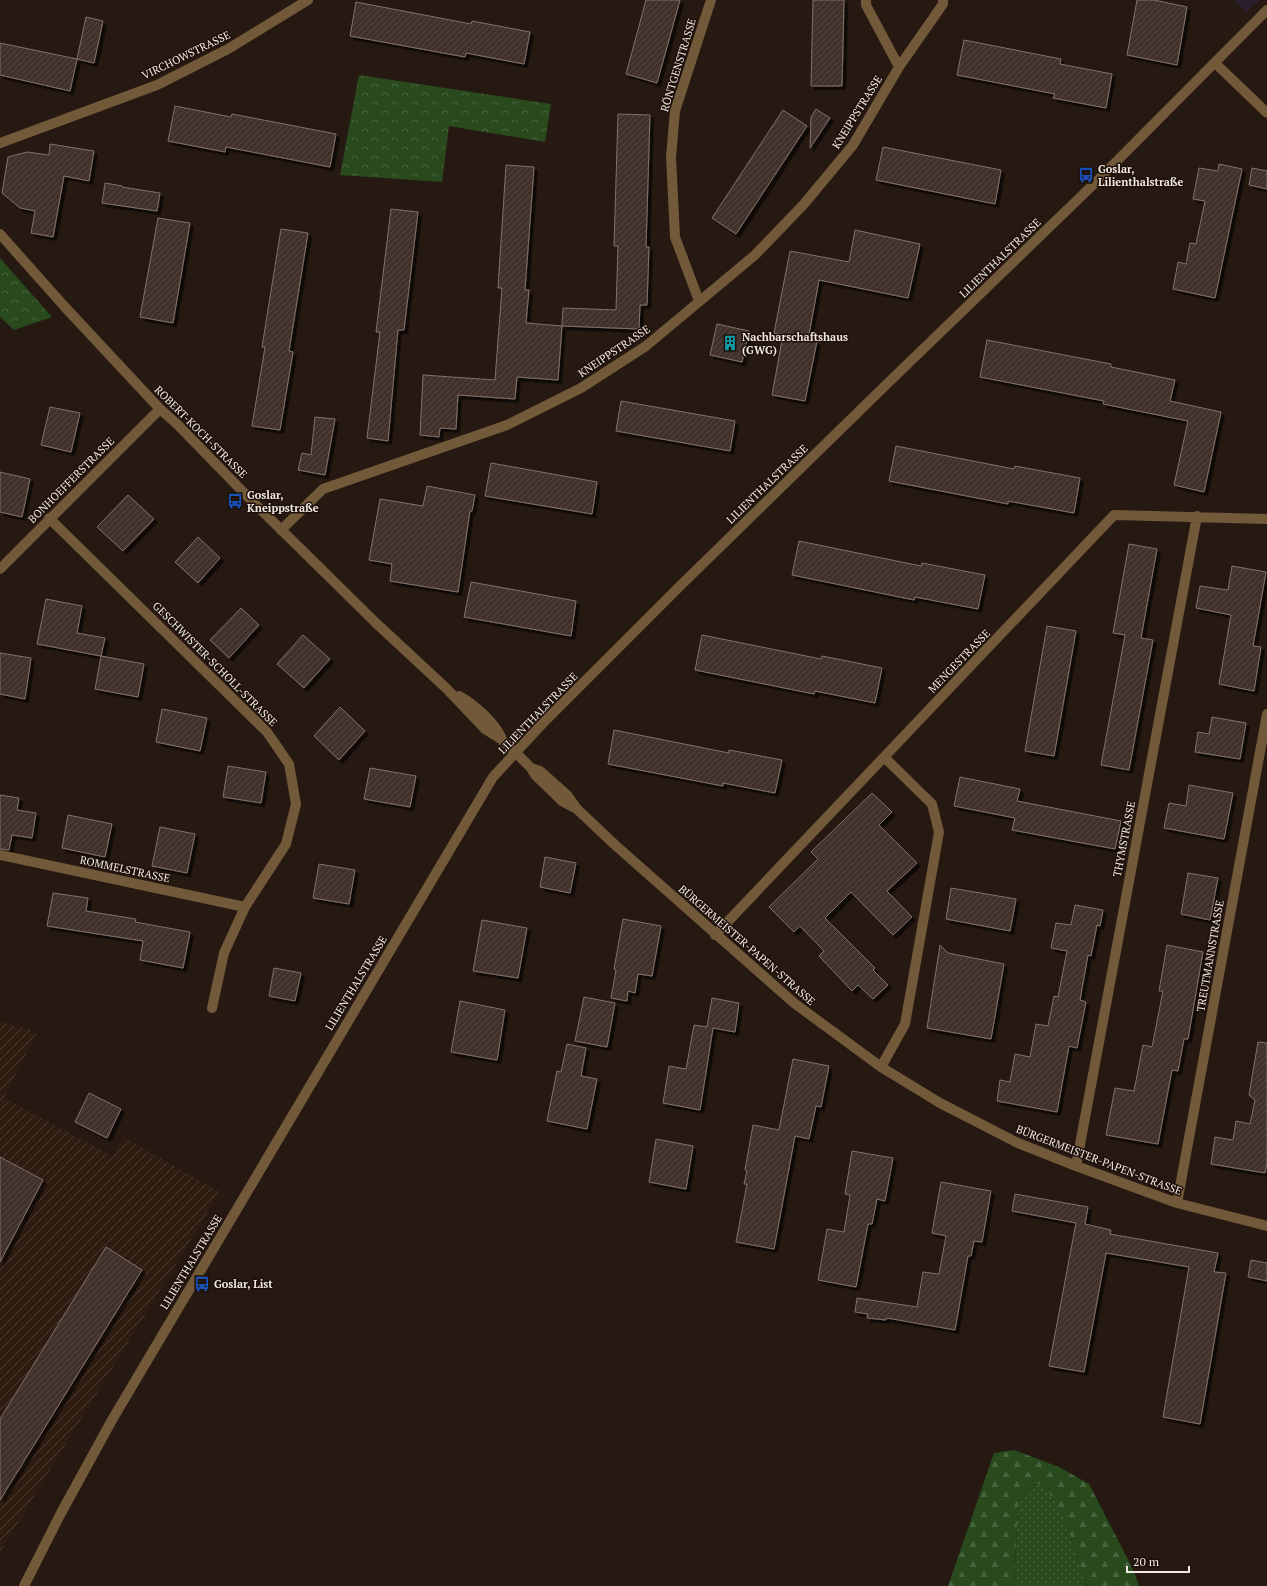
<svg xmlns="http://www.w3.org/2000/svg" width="1267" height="1586" font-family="'PT Serif',serif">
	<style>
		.industrial { fill: url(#industrial-furrows) }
		.medical { fill: #2a1f2c }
		.grass { fill: url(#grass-dots) }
		.forest { fill: url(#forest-firs) }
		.park { fill: url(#park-crowns) }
		.building { fill: url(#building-hatch); stroke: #83716b; filter: url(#shadow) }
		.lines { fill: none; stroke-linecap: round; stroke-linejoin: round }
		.minor { stroke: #72593a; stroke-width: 10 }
		.tertiary { stroke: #72593a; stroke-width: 10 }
		.labels { text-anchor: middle; stroke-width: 3; stroke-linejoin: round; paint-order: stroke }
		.street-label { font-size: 11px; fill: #f2e8e3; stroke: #1c1009 }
		.poi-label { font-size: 11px; font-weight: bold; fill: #f2e8e3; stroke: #1c1009; text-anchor: start }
	</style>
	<defs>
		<pattern id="industrial-furrows" width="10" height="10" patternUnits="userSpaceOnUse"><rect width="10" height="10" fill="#2f1c11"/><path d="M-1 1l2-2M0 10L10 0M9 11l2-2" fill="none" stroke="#4e3d34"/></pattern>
		<pattern id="grass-dots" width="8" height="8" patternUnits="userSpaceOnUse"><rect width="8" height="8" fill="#284a1d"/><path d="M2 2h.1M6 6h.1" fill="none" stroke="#48643e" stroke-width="1.8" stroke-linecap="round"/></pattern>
		<pattern id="forest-firs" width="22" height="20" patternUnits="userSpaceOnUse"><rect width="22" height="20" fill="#284a1d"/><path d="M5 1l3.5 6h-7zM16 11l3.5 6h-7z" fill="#48643e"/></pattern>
		<pattern id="park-crowns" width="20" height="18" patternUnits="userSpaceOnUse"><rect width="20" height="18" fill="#284a1d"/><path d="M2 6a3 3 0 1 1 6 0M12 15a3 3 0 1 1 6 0" fill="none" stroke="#48643e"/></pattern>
		<pattern id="building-hatch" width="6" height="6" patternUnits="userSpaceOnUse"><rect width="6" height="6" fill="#41302c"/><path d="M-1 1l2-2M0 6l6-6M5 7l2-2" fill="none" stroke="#544440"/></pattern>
		<filter id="shadow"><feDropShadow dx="3.5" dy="3.5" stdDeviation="0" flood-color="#0009"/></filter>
	</defs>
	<rect width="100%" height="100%" fill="#261912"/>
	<!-- industrial -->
	<path class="industrial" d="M0,1021L37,1032L4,1098L113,1156L123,1137L220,1192L0,1552Z"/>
	<!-- medical -->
	<path class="medical" d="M1234,0H1260L1246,12Z"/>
	<!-- grass -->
	<path class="grass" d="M1042,1484L1061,1509L1087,1586H1014L1018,1504L1031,1485Z"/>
	<!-- forest -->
	<path class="forest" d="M1014,1450L1059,1467L1089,1484L1134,1571L1139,1586H1087L1061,1509L1042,1484L1031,1485L1018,1504L1014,1586H948L994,1453Z"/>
	<!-- park -->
	<path class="park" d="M359,75L551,104L545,142L449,126L442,182L340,175Z
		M0,258L52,317L14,330L0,317Z"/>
	<!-- building -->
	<path class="building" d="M646,0H680L657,83L626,74Z
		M813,0H844L842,86H811Z
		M1137,0H1154L1187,7L1177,65L1127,55Z
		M356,2L471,24L472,21L530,32L524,64L466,53L465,57L350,36Z
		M86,17L103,21L94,63L77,59Z
		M964,40L1061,59L1060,64L1112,74L1106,108L1053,98L1055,94L957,75Z
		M0,43L77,59L70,91L0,75Z
		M175,106L231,117L232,114L336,134L330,167L226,147L225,152L168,141Z
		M816,109L830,118L810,148L811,117Z
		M783,110L807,126L736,234L712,218Z
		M618,114L650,115L646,247H649L647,305H640L639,329L562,326L563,308L616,310L618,246H614Z
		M50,144L94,151L89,181L64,176L53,237L31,233L35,211L20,208L2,193L8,157L27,152L49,155Z
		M883,147L1001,170L995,204L876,180Z
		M1219,164L1242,169L1215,298L1173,289L1178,262L1186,264L1190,243L1196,244L1205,201L1193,199L1199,168L1218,171Z
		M506,165L534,167L525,290H529L526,323L562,326L558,380L517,377L515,399L458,395L456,429L440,428L439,437L420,435L423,375L495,380L502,288H498Z
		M1252,168L1267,171V189L1249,185Z
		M105,183L122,186V187L160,193L157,211L102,203Z
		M391,209L418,212L404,330H398L388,441L367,438L380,332H376Z
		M158,218L190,223L173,323L140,317Z
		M281,229L308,233L289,351L293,352L280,430L252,426L265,347H262Z
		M855,230L920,244L908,298L819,280L808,340L817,341L805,401L772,395L783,335L774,333L790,251L849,262Z
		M717,324L749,331L742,362L710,355Z
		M987,340L1111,364V367L1175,380L1170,401L1221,412L1204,492L1174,485L1188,421L1103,404L1104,401L980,377Z
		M621,401L735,421L730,451L616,431Z
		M50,407L80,413L71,452L41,445Z
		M315,417L335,419L325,475L298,470L302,453L311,455Z
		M896,446L1014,469L1015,466L1080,478L1074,513L1008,501V504L889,481Z
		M491,463L597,482L592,514L485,496Z
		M0,472L30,479L22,517L0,512Z
		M427,486L475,495L472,511H470L458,592L390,581L392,564L369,560L380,499L423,506Z
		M128,495L154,519L123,551L97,527Z
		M198,537L220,558L198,583L175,562Z
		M799,541L921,566L922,563L985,575L978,609L915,597L914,600L792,575Z
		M1129,544L1157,549L1141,638L1153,640L1129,770L1101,765L1125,635L1113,633Z
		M1232,566L1266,572L1253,646L1261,647L1254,691L1219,684L1231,615L1196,608L1200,586L1228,590Z
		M471,582L576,601L571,636L464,617Z
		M46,599L82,606L77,633L105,638L101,656L37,644Z
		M241,608L259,625L229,658L210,640Z
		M1047,626L1076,631L1054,756L1025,751Z
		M303,635L330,659L304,688L277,664Z
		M702,635L821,659L822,656L882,668L875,703L815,691L814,694L695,670Z
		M0,653L31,658L25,699L0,694Z
		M101,656L144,664L138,697L95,689Z
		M340,707L365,731L339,760L314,736Z
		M162,709L207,718L200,751L156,742Z
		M1212,717L1246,723L1240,759L1195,752L1198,732L1209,734Z
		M614,730L729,753V750L782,760L775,793L723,783V786L608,764Z
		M228,766L266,772L261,803L223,797Z
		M370,768L416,776L410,807L364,799Z
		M960,777L1020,789L1017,801L1121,821L1115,849L1012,830L1015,818L954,806Z
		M1189,785L1233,793L1224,839L1164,828L1169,803L1186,806Z
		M872,793L892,812L879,825L917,863L887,891L912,917L893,935L851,892L825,918L875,968L873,970L888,985L873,999L858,985L852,991L819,956L824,951L800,926L794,932L769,907L818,859L811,852Z
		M0,795L19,798L17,810L36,813L32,838L12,835L9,850L0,849Z
		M68,815L112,824L105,857L62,848Z
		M160,827L195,834L187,873L152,866Z
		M545,857L576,863L570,893L540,887Z
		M319,864L355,870L349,904L313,898Z
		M1188,873L1218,878L1210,920L1181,914Z
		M951,888L1016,899L1010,931L946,919Z
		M53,893L88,898L86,911L136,919L135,922L190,932L183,968L140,960L143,941L47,926Z
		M1075,905L1103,910L1100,926L1097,925L1091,956L1088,955L1080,1000L1086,1002L1077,1048L1069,1046L1057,1112L997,1101L1000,1080L1010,1082L1015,1054L1030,1057L1036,1024L1048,1026L1054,996L1058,997L1067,951L1051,948L1056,923L1071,925Z
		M623,919L661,926L652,976L638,974L635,993L628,991L627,1001L611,998L616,970L614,969Z
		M482,920L527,928L518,978L473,971Z
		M940,945L948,953L1004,964L991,1039L927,1028Z
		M1167,945L1203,952L1188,1039H1184L1178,1071L1172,1070L1158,1144L1106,1135L1115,1088L1134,1091L1143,1045L1152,1047L1163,991H1159Z
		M274,968L301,973L295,1001L269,996Z
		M584,997L615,1003L607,1047L575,1041Z
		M712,998L739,1003L735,1032L713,1028L700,1110L663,1103L669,1066L686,1069L694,1025L707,1027Z
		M460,1001L505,1010L497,1060L451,1052Z
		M1258,1042L1267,1043V1163L1265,1173L1211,1164L1215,1137L1233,1140L1236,1121L1250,1124L1255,1100L1249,1095Z
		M567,1044L586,1048L581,1076L597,1079L587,1129L547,1121L557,1071L561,1072Z
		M793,1059L829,1066L821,1107L816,1106L809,1139L795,1136L774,1249L736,1242L747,1184H744L747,1171L745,1170L753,1125L779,1130Z
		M89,1093L121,1109L107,1138L75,1122Z
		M656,1139L693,1146L686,1189L649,1182Z
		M852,1151L893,1158L885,1201L877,1199L872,1224H868L856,1287L818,1280L827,1229L844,1232L850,1195L845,1194Z
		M0,1157L43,1180L0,1262Z
		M941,1182L991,1191L982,1242L974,1241L971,1256H968L955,1330L887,1318L886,1320L867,1318L868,1314L855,1312L857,1298L917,1307L923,1272L939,1274L946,1236L932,1233Z
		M1015,1194L1088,1207L1085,1224L1111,1230L1110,1234L1218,1253L1214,1272L1226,1273L1200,1424L1163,1417L1189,1267L1106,1253L1084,1372L1049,1366L1076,1223L1012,1211Z
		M106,1247L142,1270L0,1500V1419Z
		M1251,1260L1267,1263V1281L1248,1277Z"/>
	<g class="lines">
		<!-- minor -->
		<path class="minor" d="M866,0V5L899,67
			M1215,63L1267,113
			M0,143L157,85L228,49L308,0
			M699,301L675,237L671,157L675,111L711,0
			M49,518L267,732L289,764L296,804L286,844L245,907L224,953L212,1008
			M281,530L323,489L507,425L581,388L646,346L755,255L804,204L853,145L899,67L943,4V0
			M0,569L160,409
			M516,753L531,768L536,776L562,801L575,808
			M531,768L540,771L567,795L577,809L614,844L794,1003L881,1067L940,1103L1018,1143L1076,1166L1177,1203L1267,1226
			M0,855L245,907
			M715,935L1114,515L1267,519
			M881,1067L905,1024L939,832L932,804L884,757
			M1076,1166L1197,516
			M1177,1203L1267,714"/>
		<!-- tertiary -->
		<path class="tertiary" d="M0,234L64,306L160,409L177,424L249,498L377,624L446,688L485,729L501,739L516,753
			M459,696C473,703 495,723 501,737
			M24,1586L61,1513L112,1420L493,777L543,723L681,585L890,381L1097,181L1267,10"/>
	</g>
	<!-- icons -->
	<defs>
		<symbol id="bus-bare" viewBox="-9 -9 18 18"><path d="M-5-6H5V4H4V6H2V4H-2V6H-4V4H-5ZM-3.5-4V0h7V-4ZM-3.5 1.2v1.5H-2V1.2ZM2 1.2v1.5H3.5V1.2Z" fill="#1a4fb4" stroke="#1c1009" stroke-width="2.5" paint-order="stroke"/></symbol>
		<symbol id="building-bare" viewBox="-9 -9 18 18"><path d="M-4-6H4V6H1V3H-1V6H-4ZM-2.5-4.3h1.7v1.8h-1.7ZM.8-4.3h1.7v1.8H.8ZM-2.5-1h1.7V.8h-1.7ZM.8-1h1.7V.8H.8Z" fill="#0f9aa8" stroke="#1c1009" stroke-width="2.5" paint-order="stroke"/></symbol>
	</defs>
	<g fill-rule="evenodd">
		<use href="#bus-bare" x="1075" y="164" width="22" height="22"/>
		<use href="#building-bare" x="719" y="332" width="22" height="22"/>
		<use href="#bus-bare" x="224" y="490" width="22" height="22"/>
		<use href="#bus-bare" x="191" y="1273" width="22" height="22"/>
	</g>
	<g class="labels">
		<!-- street labels -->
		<g class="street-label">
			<text transform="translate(186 55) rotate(-26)" y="4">VIRCHOWSTRASSE</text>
			<text transform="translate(678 65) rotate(-73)" y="4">RÖNTGENSTRASSE</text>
			<text transform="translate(857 112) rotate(-58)" y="4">KNEIPPSTRASSE</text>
			<text transform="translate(1000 258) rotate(-44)" y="4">LILIENTHALSTRASSE</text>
			<text transform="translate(614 351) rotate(-34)" y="4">KNEIPPSTRASSE</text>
			<text transform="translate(201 432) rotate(45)" y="4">ROBERT-KOCH-STRASSE</text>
			<text transform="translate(71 480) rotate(-45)" y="4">BONHOEFFERSTRASSE</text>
			<text transform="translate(767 484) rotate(-44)" y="4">LILIENTHALSTRASSE</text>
			<text transform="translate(959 661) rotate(-46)" y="4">MENGESTRASSE</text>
			<text transform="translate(215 664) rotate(45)" y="4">GESCHWISTER-SCHOLL-STRASSE</text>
			<text transform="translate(538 713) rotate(-46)" y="4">LILIENTHALSTRASSE</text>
			<text transform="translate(1124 839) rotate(-79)" y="4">THYMSTRASSE</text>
			<text transform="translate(125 869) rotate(12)" y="4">ROMMELSTRASSE</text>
			<text transform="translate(747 945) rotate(41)" y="4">BÜRGERMEISTER-PAPEN-STRASSE</text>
			<text transform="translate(1210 956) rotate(-80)" y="4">TREUTMANNSTRASSE</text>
			<text transform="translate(356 983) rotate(-59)" y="4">LILIENTHALSTRASSE</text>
			<text transform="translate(1099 1160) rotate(21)" y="4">BÜRGERMEISTER-PAPEN-STRASSE</text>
			<text transform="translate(191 1262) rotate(-59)" y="4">LILIENTHALSTRASSE</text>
		</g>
		<!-- poi labels -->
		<g class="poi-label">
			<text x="1098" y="173">Goslar,<tspan x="1098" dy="13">Lilienthalstraße</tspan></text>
			<text x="742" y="341">Nachbarschaftshaus<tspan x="742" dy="13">(GWG)</tspan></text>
			<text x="247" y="499">Goslar,<tspan x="247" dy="13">Kneippstraße</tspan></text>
			<text x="214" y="1288">Goslar, List</text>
		</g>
	</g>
	<!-- scale -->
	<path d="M1127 1566v6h62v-6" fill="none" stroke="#f2e8e3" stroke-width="2"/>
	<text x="1133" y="1566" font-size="12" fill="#f2e8e3" stroke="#1c1009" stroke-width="3" paint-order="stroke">20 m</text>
</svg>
